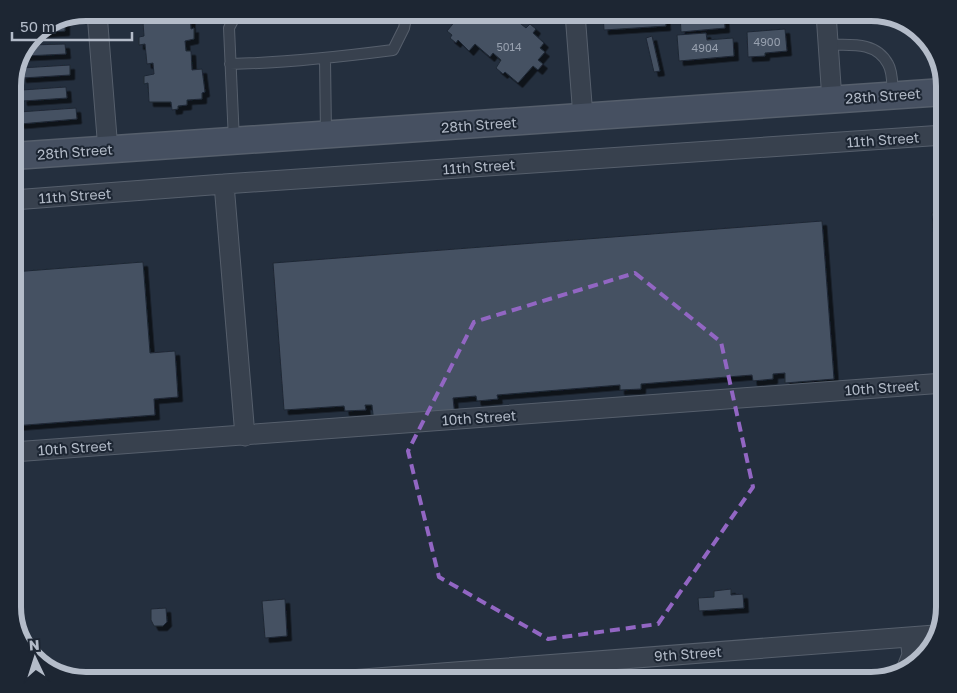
<svg xmlns="http://www.w3.org/2000/svg" width="957" height="693" font-family="'Golos Text',sans-serif">
	<style>
		.building { fill: #455162; stroke: #1f2835; filter: url(#shadow) }
		.lines { fill: none; stroke-linecap: round; stroke-linejoin: round }
		.lane-casing { stroke: #565f6c; stroke-width: 12 }
		.street-casing { stroke: #565f6c; stroke-width: 21 }
		.secondary-casing { stroke: #565f6c; stroke-width: 29 }
		.lane { stroke: #38414e; stroke-width: 10 }
		.street { stroke: #38414e; stroke-width: 19 }
		.secondary { stroke: #465061; stroke-width: 26 }
		.marked { fill: none; stroke: #9266c3; stroke-width: 4; stroke-dasharray: 10 6; stroke-linejoin: round }
		.labels { text-anchor: middle; stroke-width: 4; stroke-linejoin: round; paint-order: stroke }
		.number-label { font-size: 11px; fill: #98a1af }
		.street-label { font-size: 14px; fill: #b4bcc9; stroke: #1d2633 }
		.rim { fill: none; stroke: #b4bcc9; stroke-width: 6 }
	</style>
	<defs>
		<filter id="shadow"><feDropShadow dx="4.5" dy="4.5" stdDeviation="0" flood-color="#0009"/></filter>
	</defs>
	<rect width="100%" height="100%" fill="#242f3e"/>
	<!-- building -->
	<path class="building" d="M190,13L191,29L194,28V39L185,41L186,51H191L192,70L202,69L205,92L202,93V99L187,100V105L178,106V109L172,110L171,102H149L148,83L144,84V76L154,74L153,63L147,64L145,44L139,45V37L144,36L143,22L150,21V14Z
		M306,13H341L318,16V14L306,15Z
		M457,13H501L500,14L507,20L511,16L526,28L530,24L536,29L533,33L544,43L540,48L545,52L538,60L543,64L538,70L533,66L518,83L505,72L503,74L496,68L501,60L493,53L490,57L475,44L469,51L458,40L456,43L450,38L452,35L447,31L457,19L453,16Z
		M603,13H665L666,26L604,30Z
		M680,13H724L725,28L681,32Z
		M65,21V31L37,33V31Z
		M785,29L787,51L765,53V56L748,57L747,32Z
		M706,33L707,40L733,38L734,56L679,61L677,35Z
		M652,36L660,71L654,72L646,38Z
		M65,44L66,54L25,56L30,45Z
		M70,65V75L22,78L21,68Z
		M66,87L67,98L23,101L22,90Z
		M76,108L77,119L20,124L19,112Z
		M944,212V369L932,213Z
		M822,221L834,379L785,383V373L773,374V379L753,381L752,375L641,384V389L620,390V385L497,395L498,399L477,401L476,396L453,398L455,417L374,424L372,405H365L366,410L345,411L344,406L284,410L273,263Z
		M143,262L150,353L175,351L178,397L154,399L155,415L13,426V272Z
		M13,550L19,620L15,621L13,611Z
		M731,589V595L743,594L744,608L699,611L698,598L714,597V591Z
		M285,599L287,636L265,638L262,601Z
		M166,608L167,622L163,626H154L151,620V609Z"/>
	<g class="lines">
		<defs>
			<path id="lane" d="M828,45C850,45 876,41 888,64C893,72 892,85 893,95
				M325,59L326,133
				M230,64C285,63 339,57 393,50L404,28L407,13
				M234,141L229,28L237,13"/>
			<path id="street" d="M97,13L108,150
				M575,13L583,117
				M826,13L832,100
				M224,184L245,436
				M13,200L224,184L944,135
				M13,452L944,383
				M906,670L912,655L910,637
				M350,680L935,635"/>
			<path id="secondary" d="M13,156L944,92"/>
		</defs>
		<!-- lane casing -->
		<use href="#lane" class="lane-casing"/>
		<!-- street casing -->
		<use href="#street" class="street-casing"/>
		<!-- secondary casing -->
		<use href="#secondary" class="secondary-casing"/>
		<!-- lane -->
		<use href="#lane" class="lane"/>
		<!-- street -->
		<use href="#street" class="street"/>
		<!-- secondary -->
		<use href="#secondary" class="secondary"/>
	</g>
	<!-- marked area -->
	<path class="marked" d="M635,273L721,342L753,487L658,624L548,639L439,577L408,451L474,322Z"/>
	<g class="labels">
		<!-- number labels -->
		<g class="number-label">
			<text x="767" y="46">4900</text>
			<text x="509" y="51">5014</text>
			<text x="705" y="52">4904</text>
		</g>
		<!-- street labels -->
		<g class="street-label">
			<text transform="translate(883 96) rotate(-4)" y="5">28th Street</text>
			<text transform="translate(479 125) rotate(-4)" y="5">28th Street</text>
			<text transform="translate(883 140) rotate(-4)" y="5">11th Street</text>
			<text transform="translate(75 152) rotate(-4)" y="5">28th Street</text>
			<text transform="translate(479 167) rotate(-4)" y="5">11th Street</text>
			<text transform="translate(75 196) rotate(-4)" y="5">11th Street</text>
			<text transform="translate(882 388) rotate(-4)" y="5">10th Street</text>
			<text transform="translate(479 418) rotate(-4)" y="5">10th Street</text>
			<text transform="translate(75 448) rotate(-4)" y="5">10th Street</text>
			<text transform="translate(688 654) rotate(-4)" y="5">9th Street</text>
		</g>
	</g>
	<!-- crop -->
	<path d="M0 0H957V693H0ZM86 21H871A65 65 0 0 1 936 86V607A65 65 0 0 1 871 672H86A65 65 0 0 1 21 607V86A65 65 0 0 1 86 21Z" fill="#1d2633" fill-rule="evenodd"/>
	<path class="rim" d="M86 21H871A65 65 0 0 1 936 86V607A65 65 0 0 1 871 672H86A65 65 0 0 1 21 607V86A65 65 0 0 1 86 21Z"/>
	<!-- north arrow -->
	<g transform="translate(35 658) rotate(356)" stroke="#1d2633" stroke-width="4" paint-order="stroke">
	<path d="M0-4L9 19L0 12L-9 19Z" fill="#b4bcc9"/>
	<text y="-8" font-size="14" font-weight="bold" text-anchor="middle" fill="#b4bcc9">N</text>
	</g>
	<!-- scale -->
	<path d="M12 32v8h120v-8" fill="none" stroke="#b4bcc9" stroke-width="2.5"/>
	<text x="20" y="32" font-size="15" fill="#b4bcc9" stroke="#1d2633" stroke-width="4" paint-order="stroke">50 m</text>
</svg>
